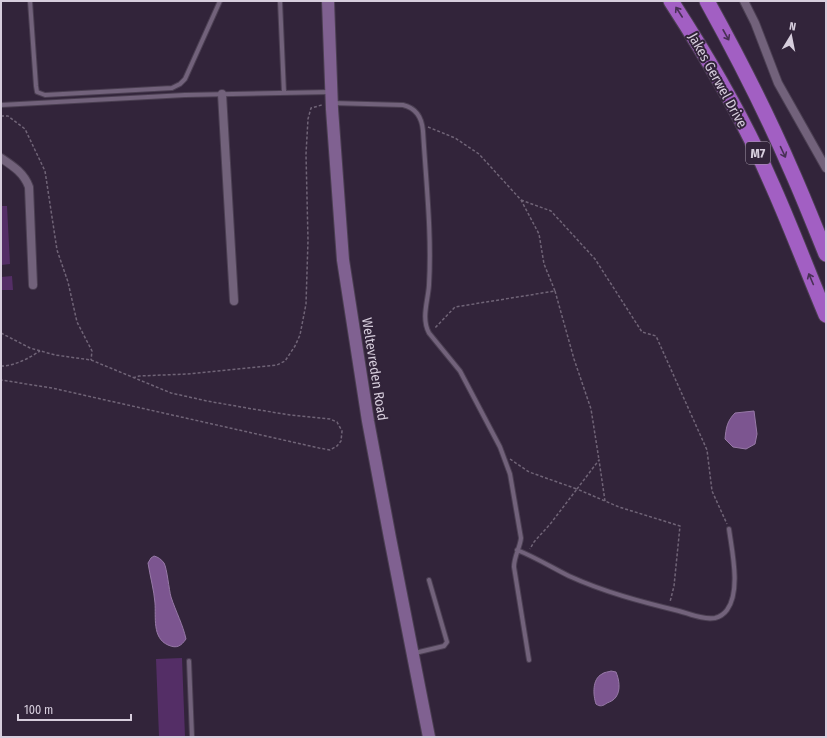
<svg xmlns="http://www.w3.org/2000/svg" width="827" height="738" font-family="'Fira Sans Condensed',sans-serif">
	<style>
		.water { fill: #7c5590; stroke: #9779a7 }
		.building { fill: #542e66 }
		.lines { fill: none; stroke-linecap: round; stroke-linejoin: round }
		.lane-casing { stroke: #4b3f52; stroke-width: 6 }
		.street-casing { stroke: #4b3f52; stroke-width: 10 }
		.secondary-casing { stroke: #4b3f52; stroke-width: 14 }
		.highway-casing { stroke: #4b3f52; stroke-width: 17 }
		.path { stroke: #706477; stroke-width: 1.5; stroke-dasharray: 3 2; stroke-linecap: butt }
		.lane { stroke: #72627b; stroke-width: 4 }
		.street { stroke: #72627b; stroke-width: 8 }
		.secondary { stroke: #806191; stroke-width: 12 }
		.highway { stroke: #a25fc3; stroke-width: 15 }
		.oneway { stroke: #483055 }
		.labels { text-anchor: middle; stroke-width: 4; stroke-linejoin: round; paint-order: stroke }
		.shield { fill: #32243a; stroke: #a69bac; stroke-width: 1 }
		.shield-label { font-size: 13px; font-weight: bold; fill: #d7cedd }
		.street-label { font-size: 14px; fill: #d7cedd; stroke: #32243a }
	</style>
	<rect width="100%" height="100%" fill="#32243a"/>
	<!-- water -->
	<path class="water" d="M754,411L757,434L755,444L746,449L733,447L725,439C726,428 727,421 735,413Z
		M154,556C158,557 161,559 164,563C167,568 169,590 171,597C176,612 183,625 186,639C181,646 177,649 168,645C152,638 156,617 155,603C154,590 150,576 148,563L151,558Z
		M611,671L616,672C619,679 621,690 616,697C614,700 610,702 607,703C603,706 600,707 596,704C593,695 592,679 602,674C604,672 609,672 611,671Z"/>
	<!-- building -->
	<path class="building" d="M1,206H7L10,264L1,265Z
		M12,276L13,290H1V277Z
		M182,658L185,737H159L156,659Z"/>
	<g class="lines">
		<defs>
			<path id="lane" d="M30,1L36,86L37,92L45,95L172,88L180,84L185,79L220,1
				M280,1L284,93
				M332,103L403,105C416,108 422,118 423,131C426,182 432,234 429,285C428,301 421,318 429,333L460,371L500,447L510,474L521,538C520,548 514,556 514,567L529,660
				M1,105L185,95L330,92
				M517,550C535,557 551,567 569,576C604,592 642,602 679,611C690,614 703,620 715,618C719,617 724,614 727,610C741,591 732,551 729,529
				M415,653L444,646L447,642L429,580
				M189,661L192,737"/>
			<path id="street" d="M744,1L755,23L778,83L826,168
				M222,94L234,301
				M1,158C13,166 24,173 29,187L33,285"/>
			<path id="secondary" d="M328,1L332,109L343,260L368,421L390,538L429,737"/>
			<path id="highway" d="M671,1C708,58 743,117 770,180C790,224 807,270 826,315
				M707,1C738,57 767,114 792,172C804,199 815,227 826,254"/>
		</defs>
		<!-- lane casing -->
		<use href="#lane" class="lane-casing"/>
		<!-- street casing -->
		<use href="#street" class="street-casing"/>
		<!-- secondary casing -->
		<use href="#secondary" class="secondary-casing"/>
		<!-- highway casing -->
		<use href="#highway" class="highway-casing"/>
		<!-- path -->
		<path class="path" d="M1,116H8L25,129L45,171L57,250L68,282L77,322L92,351L91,360
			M428,127L455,138L479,154L521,200L539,234L544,264L555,291L455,307L434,329
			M521,200L551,211L595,259L642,332L656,336L707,450L712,491L727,524
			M555,291L574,359L591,409L599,460
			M1,333L30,348L55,355L91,360L171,393L207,401L247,408L290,415L330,419L337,422L342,431L341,441L337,446L330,450L319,448L52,388L1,380
			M1,366C15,366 29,358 40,351
			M133,378L139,376L187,374L277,365L285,361L295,346L300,335L306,304L308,240L306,154L308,119L311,108L322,105
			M510,459L529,472L577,489L551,523L534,542L530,549
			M605,501L599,460L577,489L619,507L680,526L674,586L670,602"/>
		<!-- lane -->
		<use href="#lane" class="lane"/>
		<!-- street -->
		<use href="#street" class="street"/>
		<!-- secondary -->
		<use href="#secondary" class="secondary"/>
		<!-- highway -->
		<use href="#highway" class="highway"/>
	</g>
	<!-- one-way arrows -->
	<defs><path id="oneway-shaft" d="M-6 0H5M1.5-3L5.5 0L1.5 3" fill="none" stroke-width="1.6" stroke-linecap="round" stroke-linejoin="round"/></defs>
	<g class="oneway">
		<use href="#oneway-shaft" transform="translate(679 12) rotate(-123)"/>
		<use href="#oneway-shaft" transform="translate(726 35) rotate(61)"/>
		<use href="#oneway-shaft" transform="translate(783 152) rotate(65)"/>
		<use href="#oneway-shaft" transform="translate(811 279) rotate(-113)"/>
	</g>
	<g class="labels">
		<!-- shield labels -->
		<rect class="shield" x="746" y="142" width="24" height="22" rx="3"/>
		<g class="shield-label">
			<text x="758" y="158">M7</text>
		</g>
		<!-- street labels -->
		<g class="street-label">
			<text transform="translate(718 80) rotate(61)" y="5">Jakes Gerwel Drive</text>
			<text transform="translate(375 369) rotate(81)" y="5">Weltevreden Road</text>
		</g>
	</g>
	<!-- border -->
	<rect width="827" height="738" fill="none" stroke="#d7cedd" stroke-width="4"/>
	<!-- north arrow -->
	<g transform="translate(791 36) rotate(10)" stroke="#32243a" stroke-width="3" paint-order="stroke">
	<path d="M0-3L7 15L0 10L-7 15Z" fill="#d7cedd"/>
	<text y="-6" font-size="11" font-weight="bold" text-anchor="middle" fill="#d7cedd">N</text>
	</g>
	<!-- scale -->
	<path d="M18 714v6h113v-6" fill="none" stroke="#d7cedd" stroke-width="2"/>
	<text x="24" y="714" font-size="12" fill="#d7cedd" stroke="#32243a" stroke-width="3" paint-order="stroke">100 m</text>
</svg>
